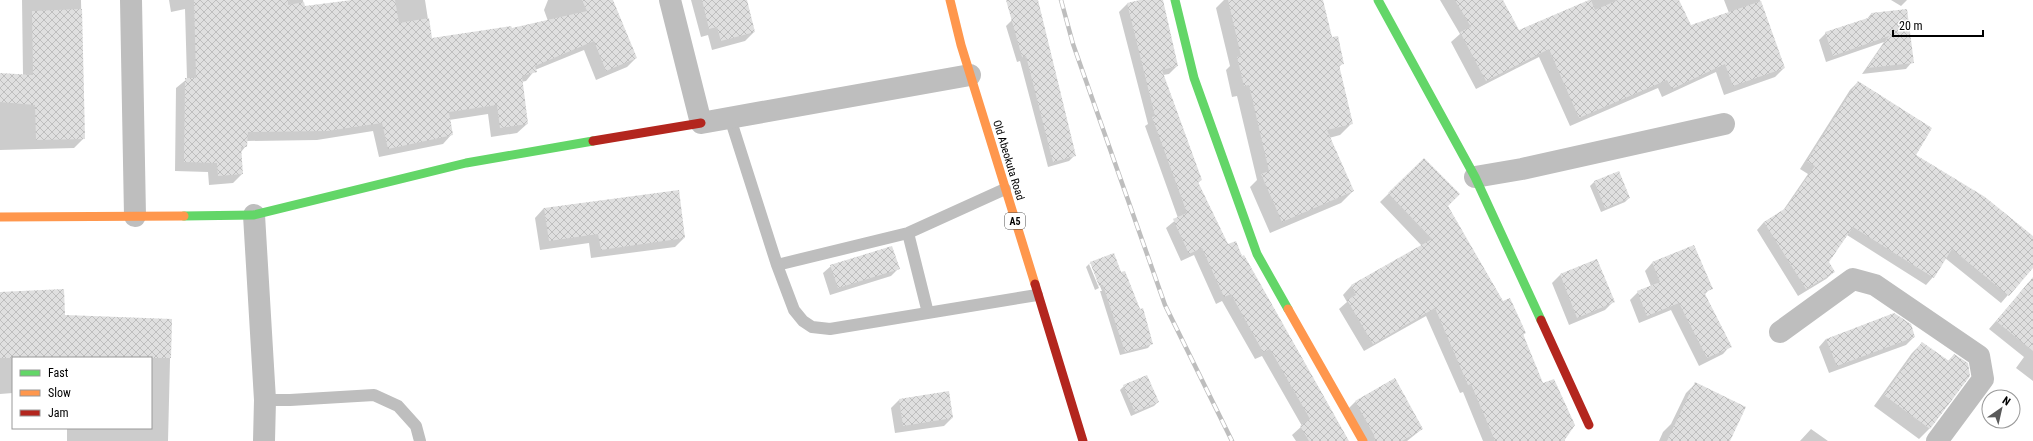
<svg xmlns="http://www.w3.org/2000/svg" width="2033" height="441" font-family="'Roboto Condensed',sans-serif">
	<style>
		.shadow { fill: #0003 }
		.building { fill: url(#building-cross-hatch) }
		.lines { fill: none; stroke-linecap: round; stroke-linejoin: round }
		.lane { stroke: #bebebe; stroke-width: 12 }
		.street { stroke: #bebebe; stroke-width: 22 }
		.fast { stroke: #63d668; stroke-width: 9 }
		.slow { stroke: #ff974d; stroke-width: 9 }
		.jam { stroke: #b3261e; stroke-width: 9 }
		.rail-casing { stroke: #bebebe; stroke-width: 4.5 }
		.rail { stroke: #fff; stroke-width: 3; stroke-dasharray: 9; stroke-linecap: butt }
		.labels { text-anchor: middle; stroke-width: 4; stroke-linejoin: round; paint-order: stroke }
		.shield { fill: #fff; stroke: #4c4c4c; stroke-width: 1 }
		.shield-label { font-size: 10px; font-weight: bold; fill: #000 }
		.street-label { font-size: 11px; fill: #000; stroke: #fff }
	</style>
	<defs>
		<pattern id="building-cross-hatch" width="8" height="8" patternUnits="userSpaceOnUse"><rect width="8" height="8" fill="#dfdfdf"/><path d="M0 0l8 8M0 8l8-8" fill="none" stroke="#bebebe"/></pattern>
	</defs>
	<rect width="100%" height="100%" fill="#fff"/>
	<!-- shadow -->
	<path class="shadow" d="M22,0H81L84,138L74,148L0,150V74L23,75Z
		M169,0H303L304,7L359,0H425L431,39L511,30L548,21L544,10L548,0H612L636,58L627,67L596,80L584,50L535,70L526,81L521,82L527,124L517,133L491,137L488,114L449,120L452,134L443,144L379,157L373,131L317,140L247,141L246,146L241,152L242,174L233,183L209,185L208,172L175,171L176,88L187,79L185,9L171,12Z
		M691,0H746L754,32L745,41L712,50L708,35L701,37Z
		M1144,0H1162L1177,66L1169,74L1163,75L1201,180L1198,183L1228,246L1242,257L1348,441H1296L1292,435L1302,426L1262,356L1255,359L1222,301L1216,304L1194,255L1181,261L1166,228L1178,218L1145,126L1148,124L1119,12L1127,4Z
		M1224,0H1322L1331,38L1343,63L1338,68L1352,123L1340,135L1329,138L1353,191L1341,203L1270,233L1250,187L1257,180L1237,96L1232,97L1226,70L1230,66L1216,8Z
		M1440,0H1502L1519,31L1591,0H1678L1691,27L1729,13L1724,0H1760L1784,68L1775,77L1724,95L1716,72L1662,97L1658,88L1570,126L1539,57L1476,89L1451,42L1460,34Z
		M1891,0H1907L1901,6Z
		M1871,14L1912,62L1906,69L1862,74L1884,42L1826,62L1819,40L1826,33L1866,20Z
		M1012,20L1075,155L1069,161L1048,167L1020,61L1017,62L1006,26Z
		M1858,82L1914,155L2033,237V266L2001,303L1945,258L1933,277L1926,285L1847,235L1828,262L1834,272L1826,279L1798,296L1757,230L1764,222L1782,212L1808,174L1800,169L1850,90Z
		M1424,159L1447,206L1503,302L1525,333L1523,335L1565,441H1483L1463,392L1460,393L1426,316L1364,351L1339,309L1347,302L1343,295L1351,286L1422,246L1380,202Z
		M1594,182L1629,198L1625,202L1601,212L1590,186Z
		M544,208L684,238L675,247L591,258L589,243L540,250L535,218Z
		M1113,254L1152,343L1148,348L1120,355L1100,291H1102L1091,264H1089Z
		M1596,260L1613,302L1605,310L1569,325L1552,283L1560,275Z
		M1652,263L1711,288L1704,295L1730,346L1723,354L1699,366L1671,310L1639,323L1630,300L1638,292L1651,286L1645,271Z
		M1089,264L1099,288L1095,290L1086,267Z
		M831,266L899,268L891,276L830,295L823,273Z
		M2028,284L2033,288V381L2016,368L2024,357L1989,329Z
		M0,293L64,316L171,320L168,441H67V428H151V358H13V393L0,394Z
		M1914,337L1906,345L1829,373L1819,347L1826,339Z
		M1922,343L1948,361L1954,355L1969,376L1929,429L1919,439L1874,406L1912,353Z
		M1395,380L1422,429L1407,441H1364L1347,410L1355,402Z
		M1695,384L1729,441H1659L1663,432L1671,424L1686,393Z
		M1124,386L1158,402L1154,406L1131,416L1120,390Z
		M899,400L952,418L944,426L895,433L891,408Z
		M1811,429L1828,441H1800Z"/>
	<!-- building -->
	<path class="building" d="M194,0H288V5L304,2L305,6L352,0H395L399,23L429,18L432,38L511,26L512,28L587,11L582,0H613L637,58L606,71L594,41L535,66L537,72L522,76L528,124L500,128L497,105L449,112L453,135L388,149L382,123L327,131L248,132L247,147H241L243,174L218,176L217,163L184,162L185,78H196Z
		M702,0H747L755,32L721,41L717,27L709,29Z
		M1006,0H1038L1076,156L1053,162L1026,56L1022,57Z
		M1140,0H1163L1178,66L1162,70L1202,180L1198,182L1228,244L1236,241L1242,256L1244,255L1349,441H1309L1300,426L1310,419L1270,349L1263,352L1231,294L1224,297L1202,248L1189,254L1173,219L1187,213L1152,117L1155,116L1127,3Z
		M1228,0H1323L1332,37L1338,36L1344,64L1339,65L1353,124L1327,130L1354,191L1282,222L1261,174L1269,171L1249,85L1244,86L1237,57L1241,56Z
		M1455,0H1503L1519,30L1589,0H1591L1595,10L1618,0H1679L1691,25L1761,1L1785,68L1733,86L1725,64L1672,89L1667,80L1579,118L1549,49L1486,81L1460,32L1471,27Z
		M82,9L85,139L36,140L35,105L0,102V73L33,75L32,11Z
		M1907,9L1914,63L1867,68L1889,36L1833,56L1825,32L1871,17V13Z
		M1858,81L1932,128L1916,155L1985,197L2033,236V268L2009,296L1952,249L1934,278L1853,227L1829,262L1835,272L1806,289L1764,222L1786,208L1815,166L1807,161Z
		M1424,158L1460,194L1448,206L1503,301L1510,298L1526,333L1523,334L1543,383L1554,379L1575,425L1564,441H1495L1471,384L1468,385L1435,308L1373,344L1347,300L1356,295L1351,285L1432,239L1388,193Z
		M1619,171L1630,198L1605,208L1594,181Z
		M679,190L685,238L601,250L598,234L549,241L544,208Z
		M1694,245L1713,289L1704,292L1732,347L1707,358L1679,303L1647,316L1637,291L1660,282L1652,262Z
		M892,246L900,269L838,288L830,265Z
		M1114,253L1121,272L1125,271L1140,309L1143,308L1153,344L1125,352L1103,285L1099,286L1090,262Z
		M1597,259L1615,302L1577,318L1560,274Z
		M2033,277V351L1996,321Z
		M64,289L65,315L172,319L171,358H0V292Z
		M1894,313L1911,324L1915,337L1837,366L1826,339Z
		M1922,342L1949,361L1954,354L1968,363L1970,376L1930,429L1884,395Z
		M1147,375L1159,402L1135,412L1123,385Z
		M1395,378L1423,429L1402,441H1375L1374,435L1355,401Z
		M1695,382L1746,407L1730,441H1667Z
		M949,391L953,418L903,426L899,399Z"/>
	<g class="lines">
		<!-- lane -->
		<path class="lane" d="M730,118L777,265L794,310L803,321L812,327L830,329L1037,295
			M908,233L928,313
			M777,265L908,233L1005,189
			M265,400H290L374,395L398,406L416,426L420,441"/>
		<!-- street -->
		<path class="street" d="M131,0L135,216
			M670,0L701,123L970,75
			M1475,177L1522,169L1724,124
			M254,215L265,400L264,441
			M1780,332L1853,279L1875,285L1979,356L1983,379L1937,441"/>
		<!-- fast -->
		<path class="fast" d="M1175,0L1194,78L1257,254L1288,309
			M1378,0L1475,177L1541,320
			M184,216L254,215L466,163L593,141"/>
		<!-- slow -->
		<path class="slow" d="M950,0L961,45L1035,284
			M0,217L184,216
			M1288,309L1363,441"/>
		<!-- jam -->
		<path class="jam" d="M593,141L701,123
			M1035,284L1083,441
			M1541,320L1589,425"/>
		<defs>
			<path id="rail" d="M1061,0L1073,44L1165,305L1232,441"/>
		</defs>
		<!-- rail casing -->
		<use href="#rail" class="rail-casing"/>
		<!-- rail -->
		<use href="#rail" class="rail"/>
	</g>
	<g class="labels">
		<!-- shield labels -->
		<rect class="shield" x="1005" y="213" width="20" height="16" rx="3"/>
		<g class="shield-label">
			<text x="1015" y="225">A5</text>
		</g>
		<!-- street labels -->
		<g class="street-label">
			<text transform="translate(1009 160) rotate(73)" y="4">Old Abeokuta Road</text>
		</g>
	</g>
	<!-- legend -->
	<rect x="12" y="357" width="140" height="72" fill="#ffffff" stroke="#999999"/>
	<rect x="20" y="370" width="20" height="6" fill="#63d668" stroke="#999999"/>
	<text x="48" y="377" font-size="12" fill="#000000">Fast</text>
	<rect x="20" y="390" width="20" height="6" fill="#ff974d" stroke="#999999"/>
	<text x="48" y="397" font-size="12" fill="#000000">Slow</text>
	<rect x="20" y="410" width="20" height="6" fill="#b3261e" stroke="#999999"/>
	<text x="48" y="417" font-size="12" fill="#000000">Jam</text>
	<!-- north arrow -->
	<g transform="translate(2001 409) rotate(34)"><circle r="19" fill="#ffffff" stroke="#999999"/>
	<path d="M0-3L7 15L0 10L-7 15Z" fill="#595959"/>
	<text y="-6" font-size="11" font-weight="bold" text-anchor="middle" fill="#000000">N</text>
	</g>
	<!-- scale -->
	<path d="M1893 30v6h90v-6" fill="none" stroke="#000000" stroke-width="2"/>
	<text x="1899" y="30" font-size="12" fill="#000000" stroke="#ffffff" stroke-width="3" paint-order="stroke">20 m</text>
</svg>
